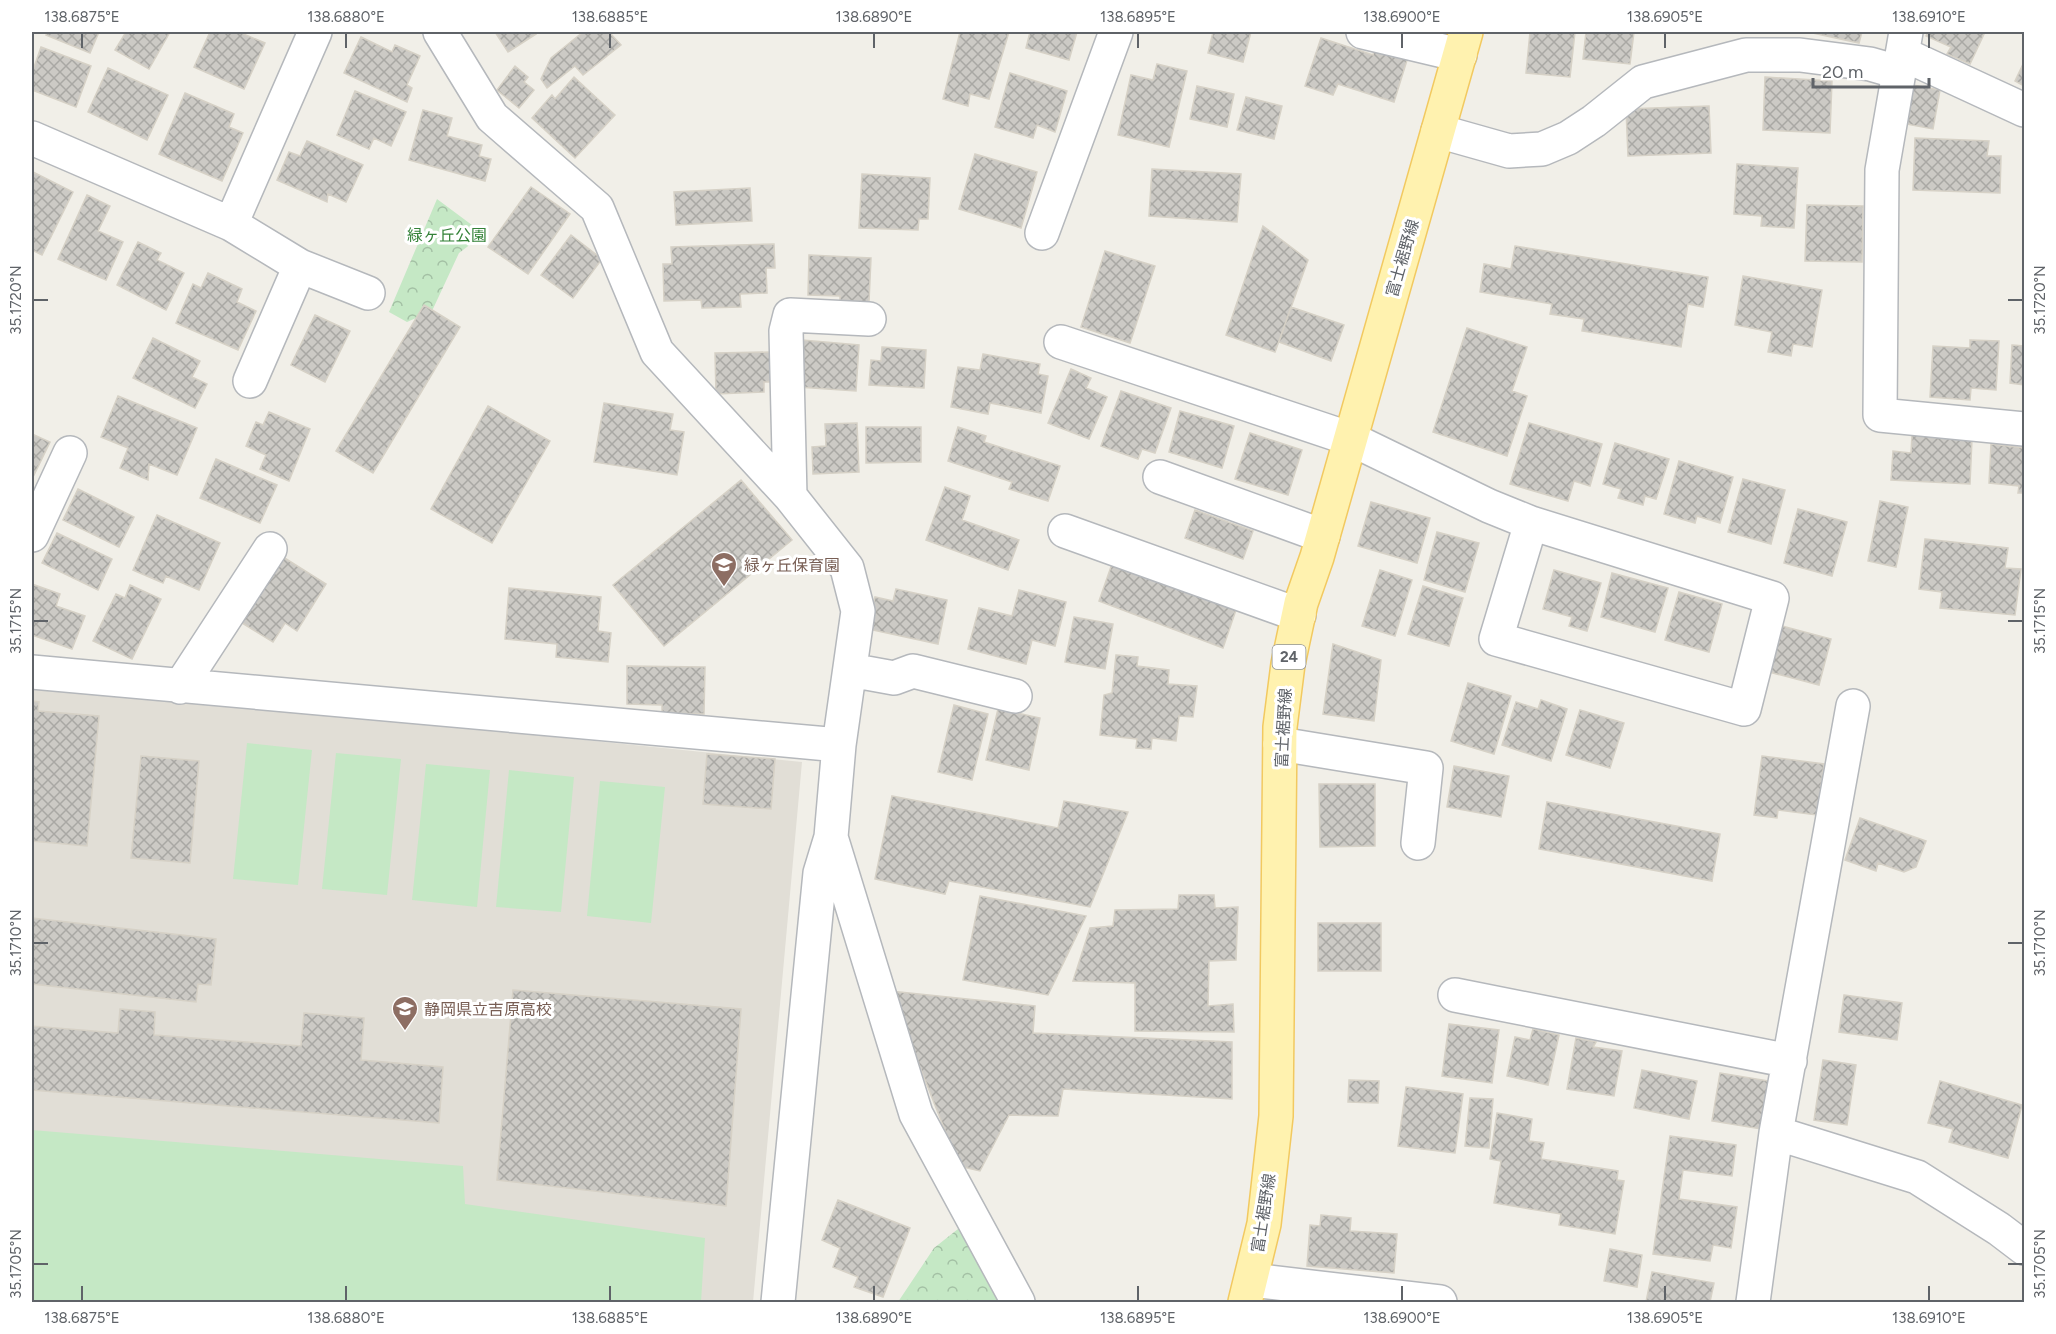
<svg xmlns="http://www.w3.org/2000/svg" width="2056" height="1334" font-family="Figtree,'Noto Sans JP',sans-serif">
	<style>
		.education { fill: #e1ded6 }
		.grass { fill: #c5e8c5 }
		.forest { fill: url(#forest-crowns) }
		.building { fill: url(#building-cross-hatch); stroke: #d6d1c6; stroke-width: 1.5 }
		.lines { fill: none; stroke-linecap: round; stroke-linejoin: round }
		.minor-casing { stroke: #b5b8bc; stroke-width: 36 }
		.major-casing { stroke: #f2c960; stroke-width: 36 }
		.minor { stroke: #fff; stroke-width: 33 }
		.major { stroke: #fff2af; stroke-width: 33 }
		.ticks { fill: none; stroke: #5f6368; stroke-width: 2 }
		.labels { text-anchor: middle; stroke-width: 6; stroke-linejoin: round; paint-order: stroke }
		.shield { fill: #fff; stroke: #8f9295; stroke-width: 1.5 }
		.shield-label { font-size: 15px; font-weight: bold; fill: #5f6368 }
		.park-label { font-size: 16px; fill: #348238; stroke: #fff }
		.street-label { font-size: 16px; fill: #5f6368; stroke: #fff }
		.education-label { font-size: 16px; fill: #785e54; stroke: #fff; text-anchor: start }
		.neatline { fill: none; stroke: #5f6368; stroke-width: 2 }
		.ticks-label { font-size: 15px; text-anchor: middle; fill: #5f6368 }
	</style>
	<defs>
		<pattern id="forest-crowns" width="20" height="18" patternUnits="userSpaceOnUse" patternTransform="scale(1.5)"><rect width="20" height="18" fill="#c5e8c5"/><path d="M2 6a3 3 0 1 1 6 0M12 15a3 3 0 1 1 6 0" fill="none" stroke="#a3c0a4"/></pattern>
		<pattern id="building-cross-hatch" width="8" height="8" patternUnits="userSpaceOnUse" patternTransform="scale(1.5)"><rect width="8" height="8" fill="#cccac5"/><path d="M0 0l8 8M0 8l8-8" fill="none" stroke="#a9a8a4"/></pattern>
	</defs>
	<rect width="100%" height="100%" fill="#f1efe8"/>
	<!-- education -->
	<path class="education" d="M32,684L802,762L753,1302H32Z"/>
	<!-- grass -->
	<path class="grass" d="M247,743L312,750L298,885L233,879Z
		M336,753L401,759L387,895L322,889Z
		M426,764L490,770L477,907L412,900Z
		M509,770L574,777L561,912L496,907Z
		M600,781L665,787L651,923L587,916Z
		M32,1130L463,1166L465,1204L705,1238L701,1302H32Z"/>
	<!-- forest -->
	<path class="forest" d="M437,199L484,234L459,253L432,311L407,322L389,312Z
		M963,1225L1005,1302H898L934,1248Z"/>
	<!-- building -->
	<path class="building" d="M47,32H99L90,53L46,35Z
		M126,32H170L149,69L115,50Z
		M210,32H239L265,43L244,89L194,67Z
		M495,32H534L536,34L508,52Z
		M583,32H609L621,45L583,75L575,66L547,88L541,79L551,58Z
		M960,32H1009L989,99L970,94L968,106L943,99Z
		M1030,32H1077L1069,60L1026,48Z
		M1213,32H1251L1243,62L1208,53Z
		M1530,32H1575L1570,77L1526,73Z
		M1586,32H1634L1630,64L1583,59Z
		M1808,32H1862L1859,43Z
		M1928,32H1985L1970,64L1947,54L1951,47L1926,36Z
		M361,37L392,52L395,45L420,56L407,85L412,88L407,102L344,73Z
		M1321,38L1373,55L1375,46L1408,57L1394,102L1338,84L1333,95L1305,86Z
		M41,47L91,66L76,107L32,90V73Z
		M2024,62V86L2015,81Z
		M1157,64L1187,71L1169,147L1118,135L1131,75L1153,80Z
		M515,66L528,77L524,82L534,90L519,108L497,90Z
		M108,68L168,95L147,140L88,112Z
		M1010,73L1067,91L1055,132L1037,125L1033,138L995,127Z
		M574,77L615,115L575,158L532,118L552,95L555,99Z
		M1765,77L1832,81L1830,133L1763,130Z
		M1913,85L1940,90L1933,129L1906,124Z
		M1197,86L1234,94L1227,127L1190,119Z
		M355,91L406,112L391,146L374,138L369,149L337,135Z
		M185,93L234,114L229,127L243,133L222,181L159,154Z
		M1246,97L1282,106L1274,139L1237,130Z
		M1709,106L1711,153L1628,156L1626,109Z
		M423,110L452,118L447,136L482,145L479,156L491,159L485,181L409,160Z
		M1915,138L1989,141L1987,156H2001L2000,193L1913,190Z
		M307,141L363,165L346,202L328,194L327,202L277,180L289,152L300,156Z
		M975,154L1037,172L1021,228L959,209Z
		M1737,164L1798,168L1794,228L1761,226L1762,216L1734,214Z
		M1152,169L1241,174L1237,222L1149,216Z
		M33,172L73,192L42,255L32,250Z
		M862,174L930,178L928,219H919L918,230L859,228Z
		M531,187L570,214L528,274L488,247Z
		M750,188L752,221L676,225L674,192Z
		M87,195L110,206L98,231L123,242L106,280L58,259Z
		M1807,205L1863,206L1862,262L1805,261Z
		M1263,226L1308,260L1275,352L1226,335Z
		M571,235L602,259L573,298L541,275Z
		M138,242L161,253L157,260L184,273L166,310L117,285Z
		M774,244L775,268H766L767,293L740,294L741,307L702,308L701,300L664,301L663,264H672L671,247Z
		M1515,246L1708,277L1703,307L1688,304L1681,347L1582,331L1584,319L1550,314L1552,304L1480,292L1484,264L1511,269Z
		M1105,251L1155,266L1130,343L1081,327Z
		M809,255L871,258L869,302L840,301V296L808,295Z
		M208,273L242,289L237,302L256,311L238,350L176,323L193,284L201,288Z
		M1743,276L1822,290L1812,347L1793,344L1791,356L1768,352L1772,332L1735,325Z
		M424,305L460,327L373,473L336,451Z
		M1291,307L1344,325L1331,361L1279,342Z
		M315,315L350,331L325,382L291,365Z
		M1467,328L1527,347L1512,391L1527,396L1507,456L1433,432Z
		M153,338L200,361L192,377L207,384L195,408L133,378Z
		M802,340L859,345L856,391L798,387Z
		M1970,340L1999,341L1996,390L1971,388L1970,400L1930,397L1933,346L1970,348Z
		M2012,345L2024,346V385L2010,383Z
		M882,347L926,350L924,388L869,385L871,360L881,361Z
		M771,352L772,382H764V392L716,394L715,353Z
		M983,354L1040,364L1038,374L1048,376L1041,413L990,403L988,414L951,407L958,367L980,370Z
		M1071,369L1091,378L1086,388L1107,397L1089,439L1048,423Z
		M1121,391L1171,408L1155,453L1142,449L1138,459L1101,446Z
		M118,396L197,428L177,475L149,464L148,480L120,468L128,448L101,437Z
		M604,403L673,414L670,430L684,432L677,475L594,462Z
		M488,406L550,441L492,543L431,509Z
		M1180,411L1234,426L1222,468L1169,452Z
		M269,412L310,429L289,481L260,469L266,455L246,446L256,422L263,425Z
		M857,423L859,472L813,474L812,447L826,446L825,424Z
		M1529,423L1602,444L1590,486L1574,481L1568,501L1510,484Z
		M866,427H921V462L866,463Z
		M958,427L986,436L984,442L1060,466L1048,501L1009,489L1012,482L948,461Z
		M1250,433L1302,450L1288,495L1235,479Z
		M32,434L50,442L34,475L32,473Z
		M1912,435L1972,439L1970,484L1891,480L1893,451L1911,453Z
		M1615,443L1669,459L1656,499L1645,496L1643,505L1618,498L1621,489L1603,484Z
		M1991,444L2024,448V493H2018L2019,486L1989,483Z
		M216,459L277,485L260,523L200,498Z
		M1679,461L1733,477L1720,523L1697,516L1695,523L1664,514Z
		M1743,479L1785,490L1771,544L1728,532Z
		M741,480L792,540L664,646L613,585Z
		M945,487L970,496L962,520L1019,540L1008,570L926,540Z
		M78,489L134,517L119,547L63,520Z
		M1880,501L1908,507L1896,567L1868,561Z
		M1371,502L1430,518L1417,563L1358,546Z
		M1798,509L1847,522L1832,576L1784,563Z
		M1195,510L1253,531L1243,559L1185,538Z
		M157,515L220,543L199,590L166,576L163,583L133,570Z
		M1437,532L1479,543L1465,592L1424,580Z
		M57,533L112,559L98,590L42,563Z
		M1925,539L2008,548L2005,568L2021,569L2015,615L1940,608L1942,592L1919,589Z
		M283,557L326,584L297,631L285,623L273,642L242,623Z
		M1113,561L1237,607L1223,648L1099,601Z
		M1380,570L1412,580L1395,636L1362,626Z
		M1554,570L1601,583L1587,631L1569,626L1572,617L1543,609Z
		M1612,573L1668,588L1655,632L1601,617Z
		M32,584L60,594L56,606L85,616L72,649L32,635Z
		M130,585L161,599L132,659L93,641L116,594L125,598Z
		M1423,586L1463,598L1449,646L1408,634Z
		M509,588L601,597L598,631L611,633L608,662L556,657L557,644L505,639Z
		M896,589L947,600L938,644L868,629L875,597L893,601Z
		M1019,590L1066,602L1055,646L1032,640L1026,664L968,649L979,608L1012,616Z
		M1679,592L1722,604L1709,652L1665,640Z
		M1074,617L1113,624L1105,669L1065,662Z
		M1782,626L1831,639L1819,685L1769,672Z
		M1333,644L1381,660L1374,721L1323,714Z
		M1116,655L1138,657L1137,666L1169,670L1168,684L1197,686L1193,717L1179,716L1176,741L1152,738L1151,749L1136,748L1137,739L1100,735L1104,695L1112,693Z
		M627,666L705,667L704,714L662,713V705L627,704Z
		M1468,683L1511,696L1494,754L1451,741Z
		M1541,700L1567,709L1551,761L1502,745L1516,702L1538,709Z
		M32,701L39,702L38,711L99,716L87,846L32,841Z
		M954,705L988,714L972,780L938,772Z
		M998,709L1040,718L1029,770L986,760Z
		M1580,710L1624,723L1610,768L1566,755Z
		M707,754L775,759L771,809L703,804Z
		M141,756L199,761L190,863L131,858Z
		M1762,756L1824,764L1817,815L1778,810L1777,818L1754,815Z
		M1454,766L1509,776L1501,817L1447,807Z
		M1319,784H1375V846L1320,847Z
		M892,796L1058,828L1064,801L1128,812L1090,907L949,881L945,894L875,879Z
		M1547,802L1720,834L1712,881L1539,849Z
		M1860,818L1926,841L1916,867L1904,872L1878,863L1876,871L1845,860Z
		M1179,895H1214L1215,908L1238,907L1236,960L1209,961L1208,1006L1233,1004L1234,1032L1135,1031V983L1073,981L1090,928L1113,926L1115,910L1178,909Z
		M980,896L1086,916L1048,995L963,980Z
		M32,918L216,939L211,985L198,984L196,1002L32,984Z
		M1318,923H1381V971H1318Z
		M513,990L741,1009L726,1206L497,1180Z
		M890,991L1035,1006L1033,1033L1232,1042V1099L1063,1089L1058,1116L1009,1115L980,1171L959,1166Z
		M1844,995L1902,1003L1897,1040L1839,1032Z
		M120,1009L155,1012L154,1035L301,1046L304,1013L364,1018L361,1060L443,1067L439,1123L32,1090V1026L118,1033Z
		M1449,1024L1499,1030L1492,1083L1442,1076Z
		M1533,1029L1559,1035L1548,1085L1507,1076L1515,1037L1530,1040Z
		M1576,1038L1596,1042L1593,1047L1622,1051L1614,1096L1567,1089Z
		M1823,1060L1856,1065L1847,1125L1814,1120Z
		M1642,1070L1697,1081L1689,1119L1634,1108Z
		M1720,1073L1769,1081L1761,1129L1712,1121Z
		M1349,1080L1379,1081L1378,1103L1348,1102Z
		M1940,1081L2022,1105L2008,1158L1949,1142L1953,1129L1928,1123Z
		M1406,1087L1463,1094L1455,1153L1398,1146Z
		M1470,1098L1493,1099L1489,1148L1465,1146Z
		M1497,1113L1532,1119L1529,1141L1544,1143L1541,1159L1618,1171L1617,1180L1624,1181L1615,1234L1559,1225L1561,1214L1494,1203L1501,1161L1490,1159Z
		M1670,1136L1736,1145L1732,1176L1683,1170L1679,1199L1737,1207L1731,1248L1713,1245L1710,1261L1653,1254Z
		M838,1200L910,1228L883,1297L854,1287L858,1277L833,1267L840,1248L822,1240Z
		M1321,1215L1351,1218L1350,1231L1397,1234L1394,1273L1307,1266L1310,1225L1320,1226Z
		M1610,1249L1642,1255L1637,1287L1604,1281Z
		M1652,1272L1714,1283L1710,1302H1646Z"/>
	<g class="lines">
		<defs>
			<path id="minor" d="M440,32L492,117L597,208L657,352L790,496L847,568L858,611L839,745L831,837L820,873L778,1302
				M1363,32L1460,55
				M1906,32L1882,170L1880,415L2024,429
				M1903,54L2024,110
				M1438,131L1509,151L1542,149L1568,138L1594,121L1643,82L1746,55H1800L1870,64L1898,72
				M32,138L231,224L300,266L368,293
				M231,224L315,32
				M1042,233L1116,32
				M1061,342L1351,439L1489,506L1531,523L1772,598L1744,709L1496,639L1531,523
				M250,381L300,266
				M1160,477L1323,536
				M790,496L786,331L790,315L869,319
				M1065,531L1299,615
				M32,535L70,453
				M850,670L894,678L913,671L1015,696
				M32,672L839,745
				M180,687L270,549
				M1280,744L1426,768L1418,843
				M831,837L916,1114L1018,1302
				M1455,995L1790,1061
				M1776,1133L1917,1177L1999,1229L2024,1248
				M1251,1280L1440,1302
				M1753,1302L1776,1133L1853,706"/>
			<path id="major" d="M1245,1302L1264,1224L1276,1116L1280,727L1288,664L1301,603L1317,557L1466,32"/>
		</defs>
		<!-- minor casing -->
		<use href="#minor" class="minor-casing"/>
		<!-- major casing -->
		<use href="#major" class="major-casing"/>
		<!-- minor -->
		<use href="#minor" class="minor"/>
		<!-- major -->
		<use href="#major" class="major"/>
	</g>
	<!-- ticks -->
	<path class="ticks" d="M82,33V48M346,33V48M610,33V48M874,33V48M1138,33V48M1402,33V48M1665,33V48M1929,33V48M33,300H48M2008,300H2023M33,621H48M2008,621H2023M33,943H48M2008,943H2023M33,1264H48M2008,1264H2023M82,1286V1301M346,1286V1301M610,1286V1301M874,1286V1301M1138,1286V1301M1402,1286V1301M1665,1286V1301M1929,1286V1301"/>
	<!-- icons -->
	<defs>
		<symbol id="school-pin" viewBox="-11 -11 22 30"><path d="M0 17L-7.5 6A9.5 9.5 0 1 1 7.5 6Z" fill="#8d6e63" stroke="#fff"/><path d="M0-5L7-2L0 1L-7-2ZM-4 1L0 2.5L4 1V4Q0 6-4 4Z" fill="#fff"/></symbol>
	</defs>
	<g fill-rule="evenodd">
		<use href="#school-pin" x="709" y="550" width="30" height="40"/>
		<use href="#school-pin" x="390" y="994" width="30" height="40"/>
	</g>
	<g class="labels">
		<!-- shield labels -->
		<rect class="shield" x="1272.5" y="645" width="33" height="24" rx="4.5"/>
		<g class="shield-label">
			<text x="1289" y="662">24</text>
		</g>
		<!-- park labels -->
		<g class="park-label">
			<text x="447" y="241">緑ヶ丘公園</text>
		</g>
		<!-- street labels -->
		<g class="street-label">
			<text transform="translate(1402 258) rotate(-74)" y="6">富士裾野線</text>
			<text transform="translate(1283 728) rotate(-87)" y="6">富士裾野線</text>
			<text transform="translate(1263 1213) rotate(-81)" y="6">富士裾野線</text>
		</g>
		<!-- education labels -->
		<g class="education-label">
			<text x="744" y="571">緑ヶ丘保育園</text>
			<text x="424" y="1015">静岡県立吉原高校</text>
		</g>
	</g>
	<!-- border -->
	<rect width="2056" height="1334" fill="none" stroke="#ffffff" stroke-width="66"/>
	<!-- scale -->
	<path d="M1813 78v9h116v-9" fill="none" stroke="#5f6368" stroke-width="3"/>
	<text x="1822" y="78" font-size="18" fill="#5f6368" stroke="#ffffff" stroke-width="4.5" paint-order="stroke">20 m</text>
	<rect x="33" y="33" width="1990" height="1268" class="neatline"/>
	<g class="ticks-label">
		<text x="82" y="22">138.6875°E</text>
		<text x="346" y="22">138.6880°E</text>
		<text x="610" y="22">138.6885°E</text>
		<text x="874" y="22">138.6890°E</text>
		<text x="1138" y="22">138.6895°E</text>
		<text x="1402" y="22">138.6900°E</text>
		<text x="1665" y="22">138.6905°E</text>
		<text x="1929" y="22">138.6910°E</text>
		<text transform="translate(16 300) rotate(-90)" y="5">35.1720°N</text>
		<text transform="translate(2040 300) rotate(-90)" y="5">35.1720°N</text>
		<text transform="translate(16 621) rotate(-90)" y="5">35.1715°N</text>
		<text transform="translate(2040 621) rotate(-90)" y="5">35.1715°N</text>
		<text transform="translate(16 943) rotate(-90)" y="5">35.1710°N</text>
		<text transform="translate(2040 943) rotate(-90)" y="5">35.1710°N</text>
		<text transform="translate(16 1264) rotate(-90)" y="5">35.1705°N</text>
		<text transform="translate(2040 1264) rotate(-90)" y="5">35.1705°N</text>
		<text x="82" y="1323">138.6875°E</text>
		<text x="346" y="1323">138.6880°E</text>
		<text x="610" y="1323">138.6885°E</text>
		<text x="874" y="1323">138.6890°E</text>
		<text x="1138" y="1323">138.6895°E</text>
		<text x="1402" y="1323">138.6900°E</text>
		<text x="1665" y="1323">138.6905°E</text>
		<text x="1929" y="1323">138.6910°E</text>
	</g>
</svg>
